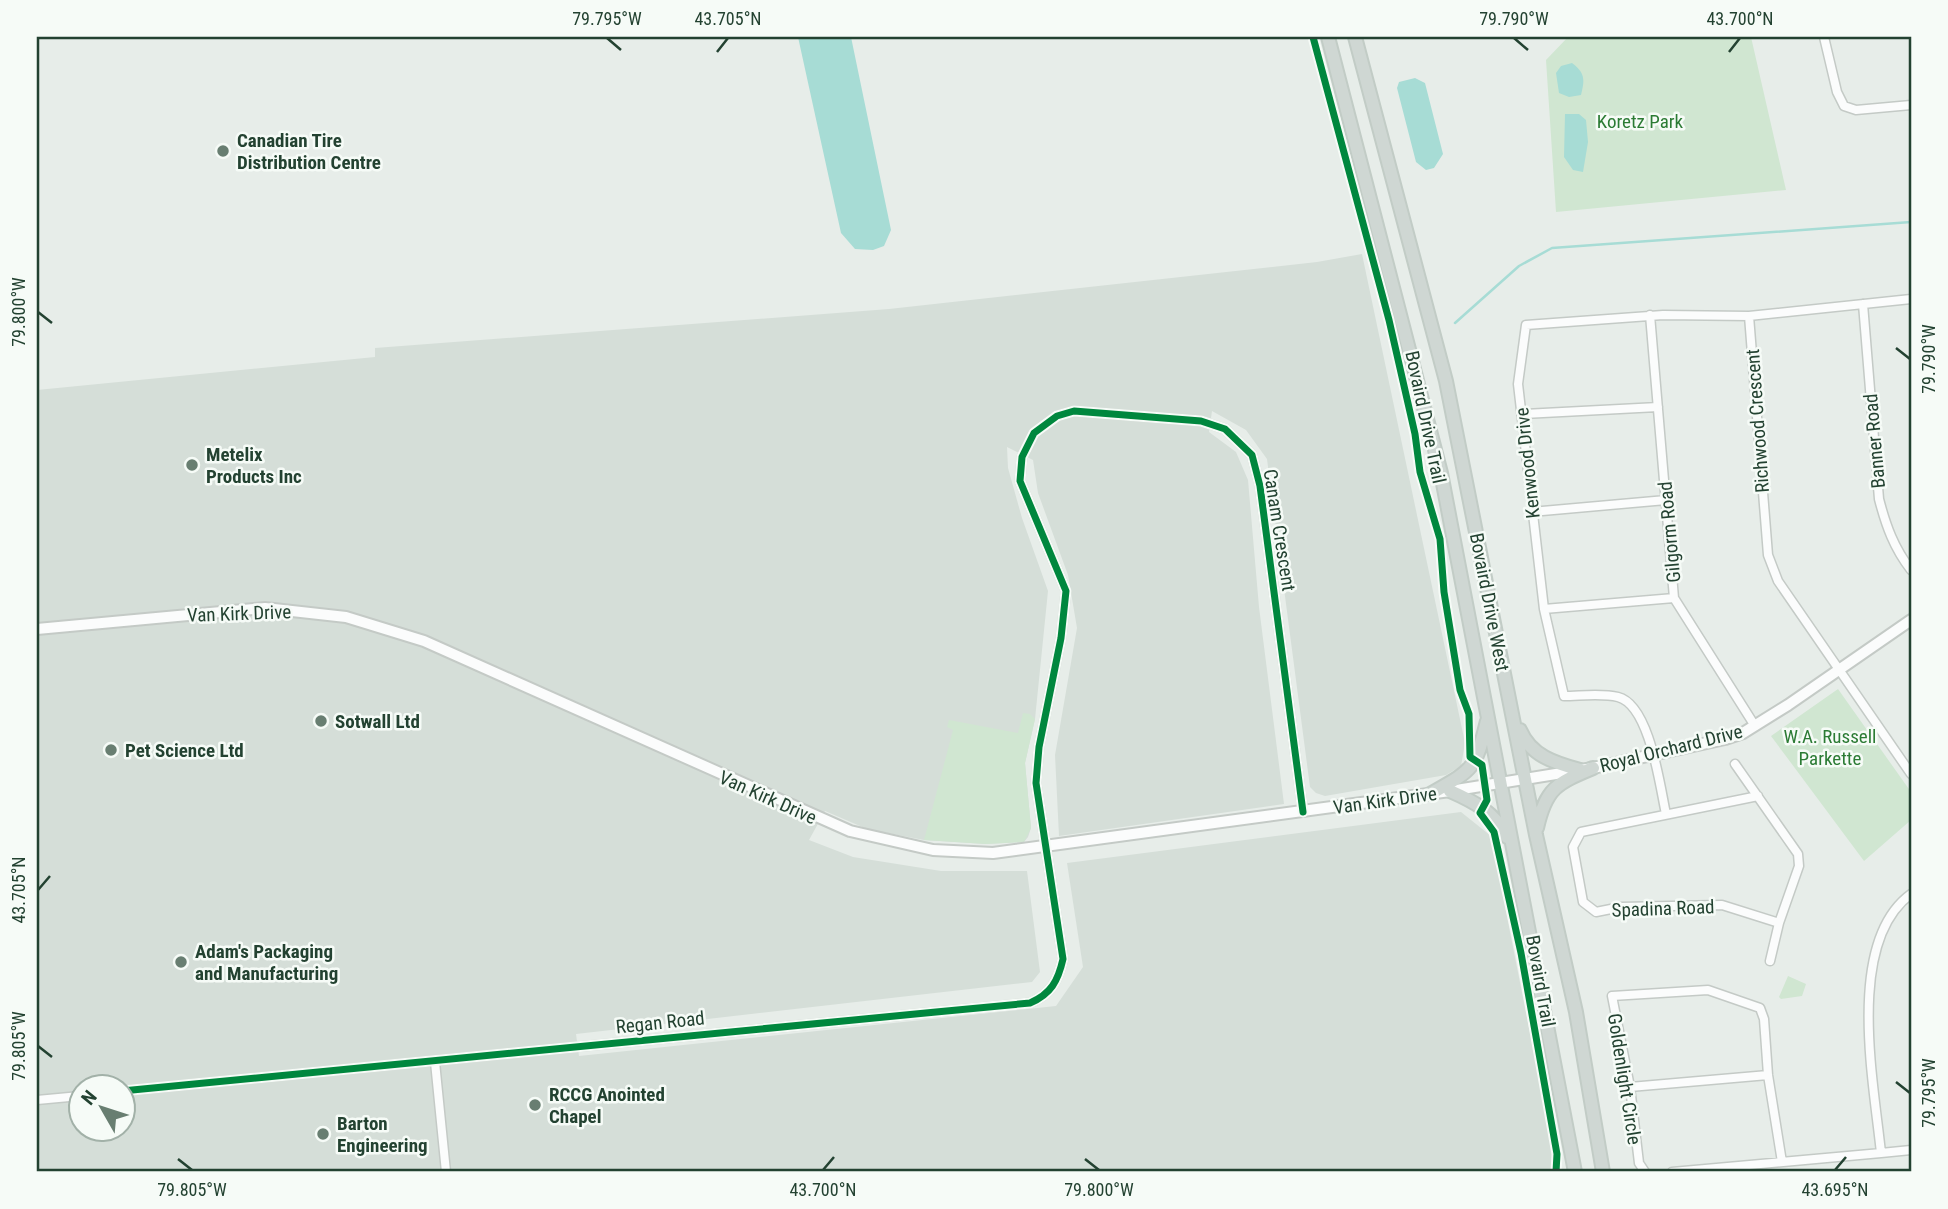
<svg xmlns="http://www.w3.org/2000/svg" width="1948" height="1209" font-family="'Roboto Condensed',sans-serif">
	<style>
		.built { fill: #d5ded8; fill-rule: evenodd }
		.green { fill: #d0e6d1 }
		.water { fill: #a7dcd5 }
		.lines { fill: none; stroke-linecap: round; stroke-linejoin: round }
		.stream { stroke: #a7dcd5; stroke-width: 2.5 }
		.minor-casing { stroke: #c4cac6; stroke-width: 11 }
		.tertiary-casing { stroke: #c4cac6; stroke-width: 14 }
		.primary-casing { stroke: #c2ccc6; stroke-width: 16 }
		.minor { stroke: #fbfcfc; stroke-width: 8 }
		.tertiary { stroke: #fbfcfc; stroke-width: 10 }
		.primary { stroke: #cfd7d3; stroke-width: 12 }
		.cycleway-casing { stroke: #f6fbf7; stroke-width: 11 }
		.cycleway { stroke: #00873e; stroke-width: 7 }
		.ticks { fill: none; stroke: #234231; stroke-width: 2.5 }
		.poi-dot { fill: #687e71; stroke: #f6fbf7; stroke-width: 2.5 }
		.labels { text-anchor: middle; stroke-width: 5; stroke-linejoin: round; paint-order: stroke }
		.park-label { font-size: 19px; fill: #2b7b34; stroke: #f6fbf7 }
		.poi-label { font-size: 19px; font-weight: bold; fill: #234231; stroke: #f6fbf7; text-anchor: start }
		.street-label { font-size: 19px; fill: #234231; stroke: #f6fbf7 }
		.neatline { fill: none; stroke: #234231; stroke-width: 2.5 }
		.ticks-label { font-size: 18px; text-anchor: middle; fill: #234231 }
	</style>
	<rect width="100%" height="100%" fill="#e7ede9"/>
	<!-- built -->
	<path class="built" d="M1362,254L1465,743L1461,766L1446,775L1325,796L1316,793L1310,787L1267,459L1246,430L1212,411L1209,432L1236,452L1248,480L1259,607L1284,804L1059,836L1055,755L1077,628L1068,575L1038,493L1033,460L1007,447L1008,468L1022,518L1048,591L1035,719L1025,763L1031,828L1028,837L1024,842L986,844L924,840L867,829L825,811L809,840L853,857L941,871H1027L1040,972L1032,982L576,1034L579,1056L1056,1006L1083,967L1067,863L1461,812L1491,836L1554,1154V1172H37V390L375,357V348L889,309L1317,262ZM80,1086H122V1128H80Z"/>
	<!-- green -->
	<path class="green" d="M1568,37H1751L1786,190L1556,212L1546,60Z
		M1838,689L1911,792V820L1864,861L1771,736Z
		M1023,713L1030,714L1035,719L1025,763L1031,828L1024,842L986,844L924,840L953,730L947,727L949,720L1018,733Z
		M1788,976L1806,984L1802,996L1781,999L1779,997Z"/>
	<!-- water -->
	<path class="water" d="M798,37H851L891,230L884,246L873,250L855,249L841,233Z
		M1572,63C1585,73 1585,79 1581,95L1569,97L1559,93L1556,73L1561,66Z
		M1415,78L1425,83L1443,154L1434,168L1426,170L1416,162L1397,88L1399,82Z
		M1565,114H1579L1586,120L1588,142L1583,172L1573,170L1564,157Z"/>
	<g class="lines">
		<!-- stream -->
		<path class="stream" d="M1455,323L1519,266L1552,248L1911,222"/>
		<defs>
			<path id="minor" d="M1824,37L1837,92L1844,106L1856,110L1911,105
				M1911,299L1749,316L1768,555L1778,581L1911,774
				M1863,304L1879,499C1886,526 1894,548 1911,570
				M1650,315L1674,598L1755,726
				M1523,414L1658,407
				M1531,512L1666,500
				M1544,609L1674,598
				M1735,764L1798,854L1799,866L1779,923L1722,905L1621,907L1596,912L1583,902L1573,847L1581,832L1758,796
				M1666,814C1660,787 1650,705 1618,697C1602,693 1580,696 1564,696L1544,609L1518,384L1526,325L1663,315L1749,316
				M1911,894C1845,942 1874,1083 1881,1153L1911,1150
				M1770,961L1779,923
				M435,1062L446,1172
				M1630,1087L1768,1075
				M122,1091L936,1012L1030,1003C1051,994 1058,981 1063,959L1036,783L1039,747L1061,638L1066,591L1020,481L1022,457L1034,433L1057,416L1074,411L1201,421L1225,429L1252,455L1260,486L1303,812
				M37,1100L80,1096
				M1645,1172L1639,1163L1630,1087L1612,996L1708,990L1760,1008L1764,1019L1768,1075L1782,1162
				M1672,1172L1881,1153"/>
			<path id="tertiary" d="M37,629L265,608L346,617L424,641L850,831L933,850L993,853L1450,791L1593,768L1725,739L1743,733L1788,705L1911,620"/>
			<path id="primary" d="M1328,37L1441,473L1575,1172
				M1355,37L1446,381L1536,835L1576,1012L1603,1172
				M1520,730C1531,756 1555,763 1580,770
				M1450,791C1475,802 1494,812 1507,837
				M1430,794C1474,769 1475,770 1487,721
				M1537,828C1546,788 1557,783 1593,768"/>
		</defs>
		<!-- minor casing -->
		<use href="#minor" class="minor-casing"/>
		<!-- tertiary casing -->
		<use href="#tertiary" class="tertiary-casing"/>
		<!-- primary casing -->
		<use href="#primary" class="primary-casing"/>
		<!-- minor -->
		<use href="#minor" class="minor"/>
		<!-- tertiary -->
		<use href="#tertiary" class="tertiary"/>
		<!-- primary -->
		<use href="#primary" class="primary"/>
		<defs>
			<path id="cycleway" d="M1313,37L1389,320L1415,434L1420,472L1440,539L1444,592L1460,690L1469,714L1470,757L1482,765L1487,800L1480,813L1494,832L1521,953L1557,1154L1556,1172
				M122,1091L936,1012L1030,1003C1051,994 1058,981 1063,959L1036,783L1039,747L1061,638L1066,591L1020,481L1022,457L1034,433L1057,416L1074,411L1201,421L1225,429L1252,455L1260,486L1303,812"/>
		</defs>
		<!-- cycleway casing -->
		<use href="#cycleway" class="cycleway-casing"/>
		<!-- cycleway -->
		<use href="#cycleway" class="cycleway"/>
	</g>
	<!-- ticks -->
	<path class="ticks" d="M607,38L621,50M1514,38L1528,50M717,52L728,38M1729,52L1740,38M38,312L52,323M1896,348L1910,359M38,890L50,876M38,1046L52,1057M1896,1082L1910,1093M178,1159L192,1170M1085,1159L1099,1170M823,1170L834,1157M1835,1170L1846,1157"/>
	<!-- markers -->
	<g class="poi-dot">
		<circle cx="223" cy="151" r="7"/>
		<circle cx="192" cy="465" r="7"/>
		<circle cx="321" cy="721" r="7"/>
		<circle cx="111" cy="750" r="7"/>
		<circle cx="181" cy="962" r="7"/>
		<circle cx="535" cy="1105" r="7"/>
		<circle cx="323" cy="1134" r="7"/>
	</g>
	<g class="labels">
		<!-- park labels -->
		<g class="park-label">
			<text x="1640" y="128">Koretz Park</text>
			<text x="1830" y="743">W.A. Russell<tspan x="1830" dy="22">Parkette</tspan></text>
		</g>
		<!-- poi labels -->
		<g class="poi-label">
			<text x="237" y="147">Canadian Tire<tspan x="237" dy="22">Distribution Centre</tspan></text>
			<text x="206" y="461">Metelix<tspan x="206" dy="22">Products Inc</tspan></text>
			<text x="335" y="728">Sotwall Ltd</text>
			<text x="125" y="757">Pet Science Ltd</text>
			<text x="195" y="958">Adam's Packaging<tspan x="195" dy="22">and Manufacturing</tspan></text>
			<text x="549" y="1101">RCCG Anointed<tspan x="549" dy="22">Chapel</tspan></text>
			<text x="337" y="1130">Barton<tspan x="337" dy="22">Engineering</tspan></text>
		</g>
		<!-- street labels -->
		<g class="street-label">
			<text transform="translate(1426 417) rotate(78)" y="7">Bovaird Drive Trail</text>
			<text transform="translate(1757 421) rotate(-94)" y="7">Richwood Crescent</text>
			<text transform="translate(1874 441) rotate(-95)" y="7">Banner Road</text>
			<text transform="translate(1527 463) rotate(-96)" y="7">Kenwood Drive</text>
			<text transform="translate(1280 530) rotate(81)" y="7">Canam Crescent</text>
			<text transform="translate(1669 532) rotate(-95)" y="7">Gilgorm Road</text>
			<text transform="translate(1490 602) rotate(79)" y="7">Bovaird Drive West</text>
			<text transform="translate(239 613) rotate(-2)" y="7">Van Kirk Drive</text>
			<text transform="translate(1671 748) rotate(-14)" y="7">Royal Orchard Drive</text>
			<text transform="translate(768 797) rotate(24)" y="7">Van Kirk Drive</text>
			<text transform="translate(1385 800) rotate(-8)" y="7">Van Kirk Drive</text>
			<text transform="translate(1663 908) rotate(-2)" y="7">Spadina Road</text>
			<text transform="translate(1541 981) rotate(80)" y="7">Bovaird Trail</text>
			<text transform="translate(660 1022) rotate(-6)" y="7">Regan Road</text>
			<text transform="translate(1625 1079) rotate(81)" y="7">Goldenlight Circle</text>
		</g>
	</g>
	<!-- border -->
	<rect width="1948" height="1209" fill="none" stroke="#f6fbf7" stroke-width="77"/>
	<!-- north arrow -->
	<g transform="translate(102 1108) rotate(309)"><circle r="33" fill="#f6fbf7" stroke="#a2b1a8" stroke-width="2"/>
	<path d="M0-5L12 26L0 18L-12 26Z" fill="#687e71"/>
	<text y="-10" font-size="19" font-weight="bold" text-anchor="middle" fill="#234231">N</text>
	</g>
	<rect x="38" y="38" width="1872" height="1132" class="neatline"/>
	<g class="ticks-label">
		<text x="607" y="25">79.795°W</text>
		<text x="728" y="25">43.705°N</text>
		<text x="1514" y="25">79.790°W</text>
		<text x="1740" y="25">43.700°N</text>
		<text transform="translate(19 312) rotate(-90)" y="6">79.800°W</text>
		<text transform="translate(1929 359) rotate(-90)" y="6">79.790°W</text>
		<text transform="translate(19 890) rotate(-90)" y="6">43.705°N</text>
		<text transform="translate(19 1046) rotate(-90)" y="6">79.805°W</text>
		<text transform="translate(1929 1093) rotate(-90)" y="6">79.795°W</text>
		<text x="192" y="1196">79.805°W</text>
		<text x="823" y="1196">43.700°N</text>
		<text x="1099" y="1196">79.800°W</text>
		<text x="1835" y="1196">43.695°N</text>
	</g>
</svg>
